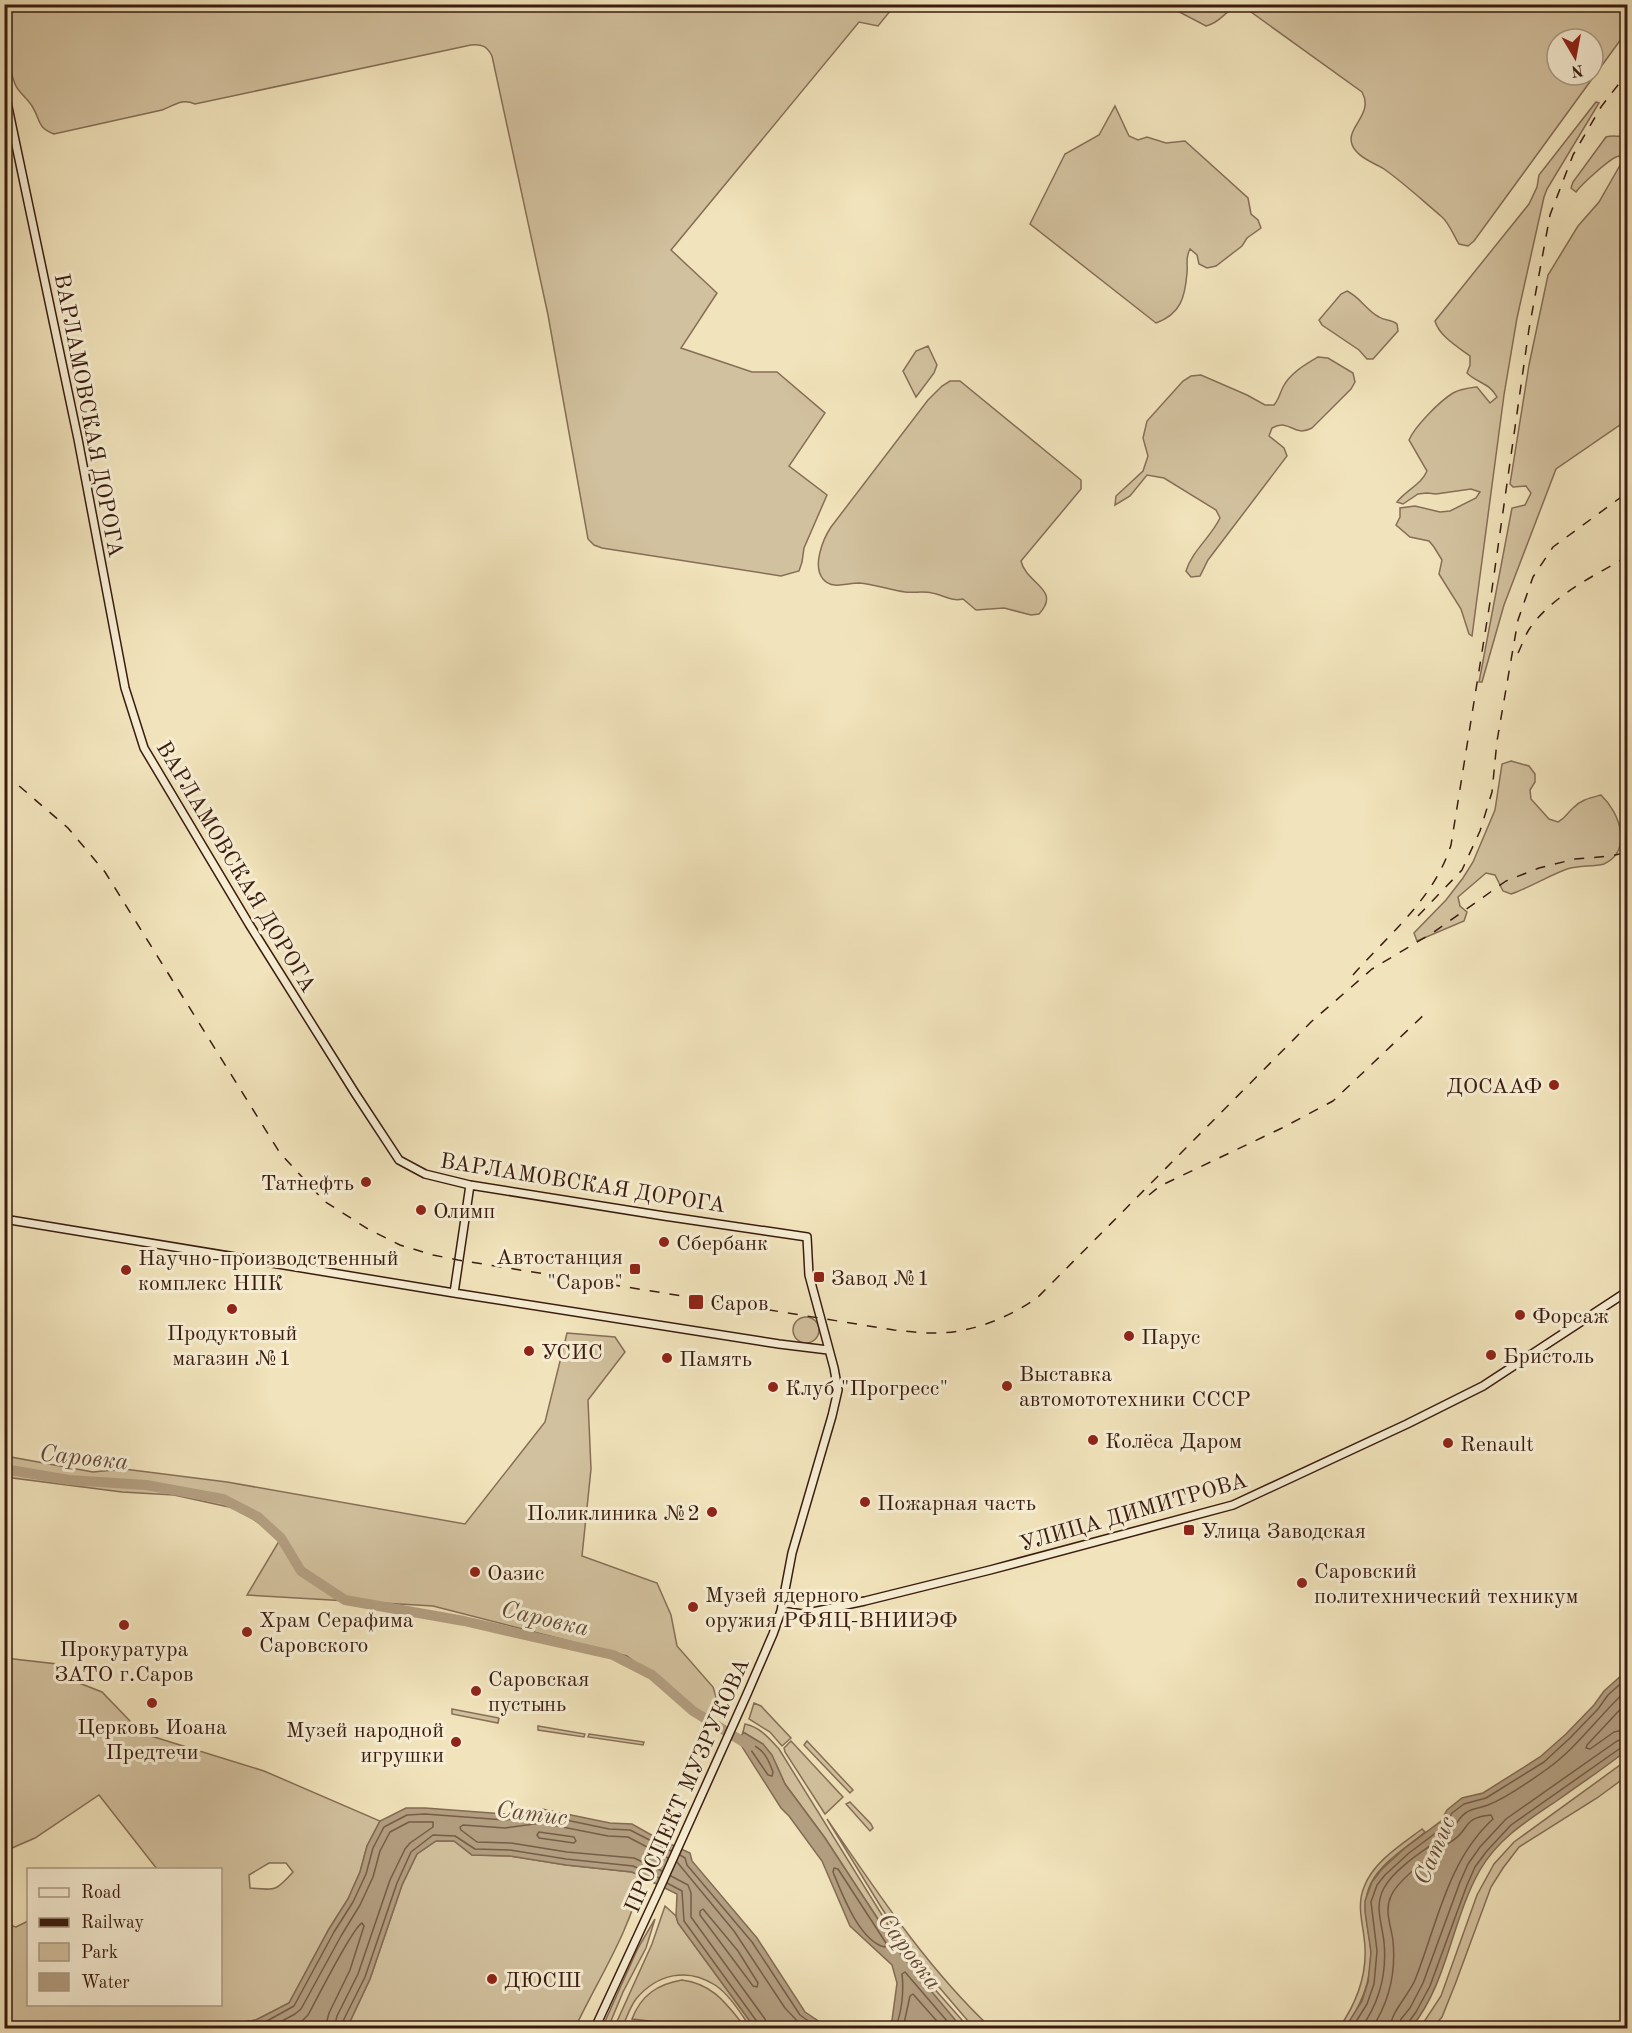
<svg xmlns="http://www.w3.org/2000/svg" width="1632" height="2033" font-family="'Old Standard TT',serif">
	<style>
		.green { fill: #d2c19e; stroke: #866e57; stroke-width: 1.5; fill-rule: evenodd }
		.water { fill: #b39f81; stroke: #836b54; stroke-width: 1.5 }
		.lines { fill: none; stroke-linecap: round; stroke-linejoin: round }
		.shore { stroke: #765e48; stroke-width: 1.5 }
		.river { stroke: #b39f81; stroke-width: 10 }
		.secondary-casing { stroke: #3a1c10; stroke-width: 10 }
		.secondary { stroke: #f6edd3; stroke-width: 7 }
		.rail { stroke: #3a1c10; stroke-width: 1.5; stroke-dasharray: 10 10; stroke-linecap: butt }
		.poi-dot { fill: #8f2418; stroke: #f6edd3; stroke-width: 2 }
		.labels { text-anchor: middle; stroke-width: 6; stroke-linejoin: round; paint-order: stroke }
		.street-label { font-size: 22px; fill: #3a1c10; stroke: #f6edd3 }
		.poi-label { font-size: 22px; fill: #3a1c10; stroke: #f6edd3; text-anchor: start }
		.water-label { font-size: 24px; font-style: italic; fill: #644a38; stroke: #f6edd3 }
	</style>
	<rect width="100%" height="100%" fill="#f1e3bb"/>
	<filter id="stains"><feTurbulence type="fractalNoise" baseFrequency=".00333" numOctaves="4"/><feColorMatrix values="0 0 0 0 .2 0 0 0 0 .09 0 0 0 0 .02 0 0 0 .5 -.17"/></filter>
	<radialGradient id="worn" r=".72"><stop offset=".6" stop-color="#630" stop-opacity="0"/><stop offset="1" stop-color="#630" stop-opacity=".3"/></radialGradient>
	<!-- green -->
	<path class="green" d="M4,5H895L878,26L859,22L671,250L717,293L681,348L752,372H777L825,413L789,466L827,495L804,548L802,562L799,571L781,576L602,548L594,545L588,539L548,315L492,56C487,46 482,44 471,45L195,104C182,98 175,105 162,110L54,134C36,127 41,120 32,106C27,98 18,92 15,84C5,59 4,31 4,5Z
		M1166,5H1627V31L1474,241L1468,246L1459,244C1454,236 1449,223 1442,217C1423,201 1404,183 1384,169C1375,163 1363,160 1356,151C1338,130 1376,117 1362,92L1244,7C1225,6 1224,22 1206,26ZM1557,39H1593V75H1557Z
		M1596,102L1599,103L1547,189L1544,197L1517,318L1504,395L1472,636L1469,634L1461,609L1439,574L1442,560L1434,547L1429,541L1410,537L1396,525L1400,517V508L1415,506L1440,512L1450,511L1476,498L1480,492L1471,489L1436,494L1427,493L1418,494L1403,504L1397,502C1406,490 1421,485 1427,471L1409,440C1415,426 1440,401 1453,393C1460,389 1469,388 1477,387L1490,403L1497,397C1490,383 1477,383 1467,373L1470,365V356C1458,347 1439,336 1435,321L1529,204L1537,187L1539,175Z
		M1115,106L1129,136L1138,140L1147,137L1166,143L1185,141L1248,198L1251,214L1258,220L1261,228L1247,238L1242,246L1216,266L1207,268L1199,264L1197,255L1190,249C1185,258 1188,263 1187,273C1185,297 1181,314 1156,323L1030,224L1065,154L1099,135Z
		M1627,133V420L1556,469L1504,605L1482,682H1479L1512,508L1525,505L1531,493L1526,486L1513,487L1510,484L1529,365L1548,275L1578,226L1599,202L1623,160L1619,156C1611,157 1581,185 1576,192L1571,188L1573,182L1606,137C1613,135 1618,137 1625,136Z
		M1347,291C1360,297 1366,310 1379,317C1385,321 1391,319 1397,324L1398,331L1373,359H1367L1359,350L1322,325L1319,320L1341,294Z
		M928,346L937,365L934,373L916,397L903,371L916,351Z
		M1318,357L1328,358L1353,373L1355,382L1351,389L1312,428C1293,438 1291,418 1272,428L1269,436L1284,448L1287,456L1208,560L1200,576L1191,577L1186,571C1192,551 1211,537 1220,518L1216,510L1164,478L1147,475L1130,496L1115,505L1116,496L1143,471L1148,456L1143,438L1147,421L1183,381L1191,376L1201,375L1247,395L1265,405H1274C1279,399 1280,393 1283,387C1290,373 1306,364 1318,357Z
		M950,381H960L1081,480V489L1021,561C1026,584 1062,589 1039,614L1031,615L1004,608L976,610L963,599C951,602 944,595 932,593C924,591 914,593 905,592C890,590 874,584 859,583C847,583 832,590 823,579C812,566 823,539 831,527L928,400L942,386Z
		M1511,761L1529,766L1535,774V782L1530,790L1531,799L1549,819L1558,822C1566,818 1567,813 1573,808C1580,800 1590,798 1601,795C1621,814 1632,851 1604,864C1592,867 1579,865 1567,869C1548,876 1531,887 1511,894L1503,891L1495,875L1486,873L1458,897L1460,906L1467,912L1464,921L1417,941L1414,933L1446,900L1463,878L1473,862L1495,810L1502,764Z
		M793 1330a13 13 0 1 1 26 0a13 13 0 1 1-26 0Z
		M567,1333L615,1337L625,1352L588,1400L591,1469L582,1556L657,1583L671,1615L677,1646L713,1687L717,1700L712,1711L702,1716L627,1656L433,1606L247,1595L281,1538L238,1509L174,1495L122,1492L5,1477V1456L93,1472L124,1469L227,1482L465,1524L545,1422Z
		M5,1658L57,1664L56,1674L102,1692L130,1721L151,1736L264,1771L380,1821L367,1846L360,1872L348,1899L329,1929L289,2003L256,2020L226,2025L222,2028H5V1924L16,1927L28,1921V2004H220V1870L157,1869L99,1795L35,1838L5,1851ZM269,1863H286L293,1872C275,1892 276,1890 250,1888L249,1875Z
		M754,1703L761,1706L791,1738L782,1746L770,1732L749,1719Z
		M452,1709L499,1718L498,1723L452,1714Z
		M745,1724C760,1727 769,1738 779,1749L895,1936L924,1977L969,2028H962L954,2021L902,1956L825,1838L785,1784L776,1764L763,1744L743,1732Z
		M538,1726L585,1734L584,1737L538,1730Z
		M589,1734L644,1742L643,1745L588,1737Z
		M791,1741L843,1797L825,1814L785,1752L784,1748Z
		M807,1741L853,1790L850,1793L804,1745Z
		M1627,1760V1776L1597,1798L1519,1847L1503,1868L1491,1887L1456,1982L1442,2017L1432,2028H1420L1441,1996L1477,1895L1494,1864L1514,1842Z
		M850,1802L871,1824L873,1828L870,1831L846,1804Z
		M827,1819C877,1892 927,1968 991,2028H974L915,1959L881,1907Z
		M1422,1829L1425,1832C1407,1847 1382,1862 1371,1883C1361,1903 1367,1921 1370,1942C1374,1974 1363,2003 1345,2028H1339C1358,2001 1369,1972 1364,1937C1362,1920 1357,1904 1364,1887C1373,1862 1402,1844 1422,1829Z
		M436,1841H454L472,1855L510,1856L566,1865L632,1872L642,1876C630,1932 599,1977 575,2028H347L370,1979L402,1885L417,1854Z
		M665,1906L676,1916L678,1923L755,2028H751C741,2014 730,1995 715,1985C687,1967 657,1974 636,1999C630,2007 626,2019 622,2028H614L652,1944Z
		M655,1919L646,1948L623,1992L608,2028H602L638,1948Z
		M682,1980C714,1984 727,2005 746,2028L668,2027L666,2023L632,2019C641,1995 658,1984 682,1980Z"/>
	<!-- water -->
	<path class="water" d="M1627,1653V1750C1606,1767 1583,1782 1561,1798C1530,1819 1499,1837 1480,1870C1451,1921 1448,1983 1411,2028H1345L1362,2001L1368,1982L1371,1952L1365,1912V1901L1372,1882L1381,1870L1405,1848L1441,1821L1447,1810L1462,1798L1483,1793L1540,1757L1566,1734L1594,1705L1604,1691L1623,1674Z
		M743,1732L763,1744L772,1755L785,1784L825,1838L902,1956L962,2028H887L892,2020L897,1983L892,1965L850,1926L822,1861L789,1816L781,1808L739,1742Z
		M406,1808H425L505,1814L542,1809L610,1823L632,1824L655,1837L690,1853L692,1861L757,1938L805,2012L829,2028H755L678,1923L676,1916L677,1894L632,1872L566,1865L510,1856L472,1855L454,1841H436L417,1854L402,1885L370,1979L347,2028H222L226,2025L256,2020L289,2003L329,1929L348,1899L360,1872L367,1846L380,1821Z"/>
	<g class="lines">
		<!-- shore -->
		<path class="shore" d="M1628,1701L1587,1745L1586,1748L1590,1749L1614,1732L1628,1729
			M752,1745C764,1749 769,1761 773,1772L772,1776L768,1775L751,1750Z
			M539,1832L574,1837L576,1841L574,1843L539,1838L537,1835Z
			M680,1855L685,1858L687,1865L752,1942L800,2015L818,2028
			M677,1862L734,1931L785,2008L804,2028
			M834,1868L838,1869L886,1943L885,1947C860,1942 842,1894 833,1872Z
			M662,1871L634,1858L567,1852L511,1843L477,1842L461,1830L460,1827L463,1825L505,1828L542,1823L608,1836L628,1837L668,1858
			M671,1876L688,1885L691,1893V1917L765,2019L767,2028
			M667,1883L682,1891L684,1921L758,2023L760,2028
			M703,1909L738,1951L758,1983L757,1987L753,1986L700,1915V1911Z
			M241,2028L258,2026L294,2006L334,1932L353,1902L366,1874L373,1848L384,1827L407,1815L425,1814L505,1820L542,1815L609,1829L630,1830L671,1851
			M269,2028L295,2014L301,2009L341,1936L360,1905L373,1877L380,1851L390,1832L409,1822H433V1827L410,1843L405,1849L390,1880L358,1974L337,2016L334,2028
			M288,2028L302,2021L308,2015C317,1999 352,1928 362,1923L364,1926L350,1970L329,2013L325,2028
			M342,2028L344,2019L365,1977L397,1883L411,1852L433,1835L455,1836L475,1849L510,1850L566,1859L633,1866L659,1878
			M895,2028C902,2013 904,1991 902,1974L905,1972L953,2028
			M903,2028L910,1996L913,1994L943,2028
			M1352,2028L1367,2004L1374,1984L1377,1951L1371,1902L1377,1885L1385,1875L1409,1853L1445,1826L1452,1813L1464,1804L1486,1798L1544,1762L1570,1738L1598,1709L1608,1695L1628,1677
			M1361,2028C1379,2003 1387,1973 1384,1942C1382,1923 1374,1906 1384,1888C1396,1866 1429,1848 1449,1832C1457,1826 1458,1817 1467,1812C1473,1808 1481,1808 1488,1805C1508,1797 1529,1782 1547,1769C1578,1747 1600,1714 1628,1689
			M1372,2028C1389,2002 1396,1972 1393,1941C1391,1925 1384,1911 1391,1896C1398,1879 1436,1852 1452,1841C1471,1829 1461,1818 1491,1815L1493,1819C1447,1861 1437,1925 1415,1980C1408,1996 1391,2012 1390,2028
			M1399,2028L1401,2019L1410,2008L1423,1983L1460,1882L1468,1864L1480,1847L1506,1819L1617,1741L1628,1738
			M1407,2028L1408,2023L1416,2012L1430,1986L1467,1885L1475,1867L1486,1852L1511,1825L1622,1747L1628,1746"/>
		<!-- river -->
		<path class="river" d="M4,1469L69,1480L146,1485L223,1499L258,1517L281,1538L301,1571L345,1600L464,1621L613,1655L652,1675L693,1711L750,1746"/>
		<defs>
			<path id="secondary" d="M4,88L78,439L125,688L144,748L249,924L355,1093L399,1160L425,1174L470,1185L664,1216L807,1237L809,1275L834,1368L838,1390L832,1416L792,1553L781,1611L773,1634L747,1694L658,1892L595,2028
				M4,1219L454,1293L779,1344L828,1350
				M454,1293L470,1185
				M781,1611L803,1614L865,1601L990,1570L1233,1505L1407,1424L1483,1386L1628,1291"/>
		</defs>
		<!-- secondary casing -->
		<use href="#secondary" class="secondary-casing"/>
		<!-- secondary -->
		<use href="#secondary" class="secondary"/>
		<!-- rail -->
		<path class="rail" d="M1518,653C1522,645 1525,635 1530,628C1553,595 1594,576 1628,556
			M4,773L68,828L105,872L280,1153L324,1201L368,1229L400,1245L433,1255L458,1260L894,1330C906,1331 919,1333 932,1333C969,1334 1009,1318 1038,1297L1311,1022L1372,969L1434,932L1506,881L1539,868L1575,859L1611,856L1628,852
			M1418,916L1462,870L1480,831L1492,792L1497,741L1518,620L1533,577L1553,547L1628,492
			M1353,975C1389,934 1434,899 1451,845L1491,596L1529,329L1550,215L1573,155L1601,107L1628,72
			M1149,1195L1160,1186L1282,1128L1333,1101L1429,1010"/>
	</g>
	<!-- markers -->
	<g class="poi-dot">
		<circle cx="1554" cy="1085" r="6"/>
		<circle cx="366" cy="1182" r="6"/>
		<circle cx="421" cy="1210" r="6"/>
		<circle cx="664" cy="1242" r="6"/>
		<rect x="629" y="1263" width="12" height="12" rx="3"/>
		<circle cx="126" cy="1270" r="6"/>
		<rect x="813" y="1271" width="12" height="12" rx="3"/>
		<rect x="688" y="1294" width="16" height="16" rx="3"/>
		<circle cx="232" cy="1309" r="6"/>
		<circle cx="1520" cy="1315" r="6"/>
		<circle cx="1129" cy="1336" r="6"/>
		<circle cx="529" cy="1351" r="6"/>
		<circle cx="1491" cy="1355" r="6"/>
		<circle cx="667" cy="1358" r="6"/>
		<circle cx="1007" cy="1386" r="6"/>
		<circle cx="773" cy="1387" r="6"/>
		<circle cx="1093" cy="1440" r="6"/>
		<circle cx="1448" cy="1443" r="6"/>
		<circle cx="865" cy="1502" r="6"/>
		<circle cx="712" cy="1512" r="6"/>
		<rect x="1183" y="1524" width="12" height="12" rx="3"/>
		<circle cx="475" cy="1572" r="6"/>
		<circle cx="1302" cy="1583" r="6"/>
		<circle cx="693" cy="1607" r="6"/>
		<circle cx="124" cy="1625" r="6"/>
		<circle cx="247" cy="1632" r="6"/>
		<circle cx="476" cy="1691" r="6"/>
		<circle cx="152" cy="1703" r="6"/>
		<circle cx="456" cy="1742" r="6"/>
		<circle cx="492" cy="1979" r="6"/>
	</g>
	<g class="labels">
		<!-- street labels -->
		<g class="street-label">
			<text transform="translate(90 415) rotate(79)" y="8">ВАРЛАМОВСКАЯ ДОРОГА</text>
			<text transform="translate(237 866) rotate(59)" y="8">ВАРЛАМОВСКАЯ ДОРОГА</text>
			<text transform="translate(583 1182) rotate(9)" y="8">ВАРЛАМОВСКАЯ ДОРОГА</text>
			<text transform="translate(1133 1511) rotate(-16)" y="8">УЛИЦА ДИМИТРОВА</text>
			<text transform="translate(686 1785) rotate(-66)" y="8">ПРОСПЕКТ МУЗРУКОВА</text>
		</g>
		<!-- poi labels -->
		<g class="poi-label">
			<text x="1542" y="1093" text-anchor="end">ДОСААФ</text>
			<text x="354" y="1190" text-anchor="end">Татнефть</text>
			<text x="433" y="1218">Олимп</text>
			<text x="676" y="1250">Сбербанк</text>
			<text x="623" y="1264" text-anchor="end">Автостанция<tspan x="623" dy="25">"Саров"</tspan></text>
			<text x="138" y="1265">Научно-производственный<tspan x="138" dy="25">комплекс НПК</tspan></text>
			<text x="831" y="1285">Завод №1</text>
			<text x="710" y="1310">Саров</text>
			<text x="1532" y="1323">Форсаж</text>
			<text x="232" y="1340" text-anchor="middle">Продуктовый<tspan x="232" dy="25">магазин №1</tspan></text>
			<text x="1141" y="1344">Парус</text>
			<text x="541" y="1359">УСИС</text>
			<text x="1503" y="1363">Бристоль</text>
			<text x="679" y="1366">Память</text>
			<text x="1019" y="1381">Выставка<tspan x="1019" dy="25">автомототехники СССР</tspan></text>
			<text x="785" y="1395">Клуб "Прогресс"</text>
			<text x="1105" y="1448">Колёса Даром</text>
			<text x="1460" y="1451">Renault</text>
			<text x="877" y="1510">Пожарная часть</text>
			<text x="700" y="1520" text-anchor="end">Поликлиника №2</text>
			<text x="1201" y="1538">Улица Заводская</text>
			<text x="1314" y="1578">Саровский<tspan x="1314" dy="25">политехнический техникум</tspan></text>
			<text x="487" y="1580">Оазис</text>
			<text x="705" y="1602">Музей ядерного<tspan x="705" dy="25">оружия РФЯЦ-ВНИИЭФ</tspan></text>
			<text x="259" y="1627">Храм Серафима<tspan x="259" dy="25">Саровского</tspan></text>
			<text x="124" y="1656" text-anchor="middle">Прокуратура<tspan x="124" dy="25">ЗАТО г.Саров</tspan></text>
			<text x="488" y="1686">Саровская<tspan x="488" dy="25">пустынь</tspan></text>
			<text x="152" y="1734" text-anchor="middle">Церковь Иоана<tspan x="152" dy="25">Предтечи</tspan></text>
			<text x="444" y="1737" text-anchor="end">Музей народной<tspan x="444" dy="25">игрушки</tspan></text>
			<text x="504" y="1987">ДЮСШ</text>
		</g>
		<!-- water labels -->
		<g class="water-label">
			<text transform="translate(84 1457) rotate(6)" y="8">Саровка</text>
			<text transform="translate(545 1618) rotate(13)" y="8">Саровка</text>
			<text transform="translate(532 1813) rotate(7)" y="8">Сатис</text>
			<text transform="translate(1434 1850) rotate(-67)" y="8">Сатис</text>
			<text transform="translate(910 1951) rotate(53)" y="8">Саровка</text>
		</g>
	</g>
	<!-- margin -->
	<rect width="1632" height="2033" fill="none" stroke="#f1e3bb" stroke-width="24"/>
	<rect x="6" y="6" width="1620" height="2021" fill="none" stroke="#3a1c10" stroke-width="3"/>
	<rect x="12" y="12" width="1608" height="2009" fill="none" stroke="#3a1c10" stroke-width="1.5"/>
	<!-- legend -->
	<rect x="27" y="1868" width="195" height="138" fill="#f6edd3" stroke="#ab9985" stroke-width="1.5"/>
	<rect x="39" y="1888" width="30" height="9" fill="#f6edd3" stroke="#ab9985" stroke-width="1.5"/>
	<text x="81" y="1898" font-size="18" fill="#3a1c10">Road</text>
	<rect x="39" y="1918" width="30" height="9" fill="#3a1c10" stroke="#ab9985" stroke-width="1.5"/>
	<text x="81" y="1928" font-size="18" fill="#3a1c10">Railway</text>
	<rect x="39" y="1943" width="30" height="18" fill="#d2c19e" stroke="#ab9985" stroke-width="1.5"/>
	<text x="81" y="1958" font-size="18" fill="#3a1c10">Park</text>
	<rect x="39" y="1973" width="30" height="18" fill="#b39f81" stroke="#ab9985" stroke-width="1.5"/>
	<text x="81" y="1988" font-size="18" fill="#3a1c10">Water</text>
	<!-- north arrow -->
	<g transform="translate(1575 57) rotate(170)"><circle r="28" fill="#f6edd3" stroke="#ab9985" stroke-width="1.5"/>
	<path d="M0-4.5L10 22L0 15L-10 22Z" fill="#8f2418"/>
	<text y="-9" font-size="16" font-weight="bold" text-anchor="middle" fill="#3a1c10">N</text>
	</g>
	<rect width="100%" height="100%" filter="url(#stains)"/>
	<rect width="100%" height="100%" fill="url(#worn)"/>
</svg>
